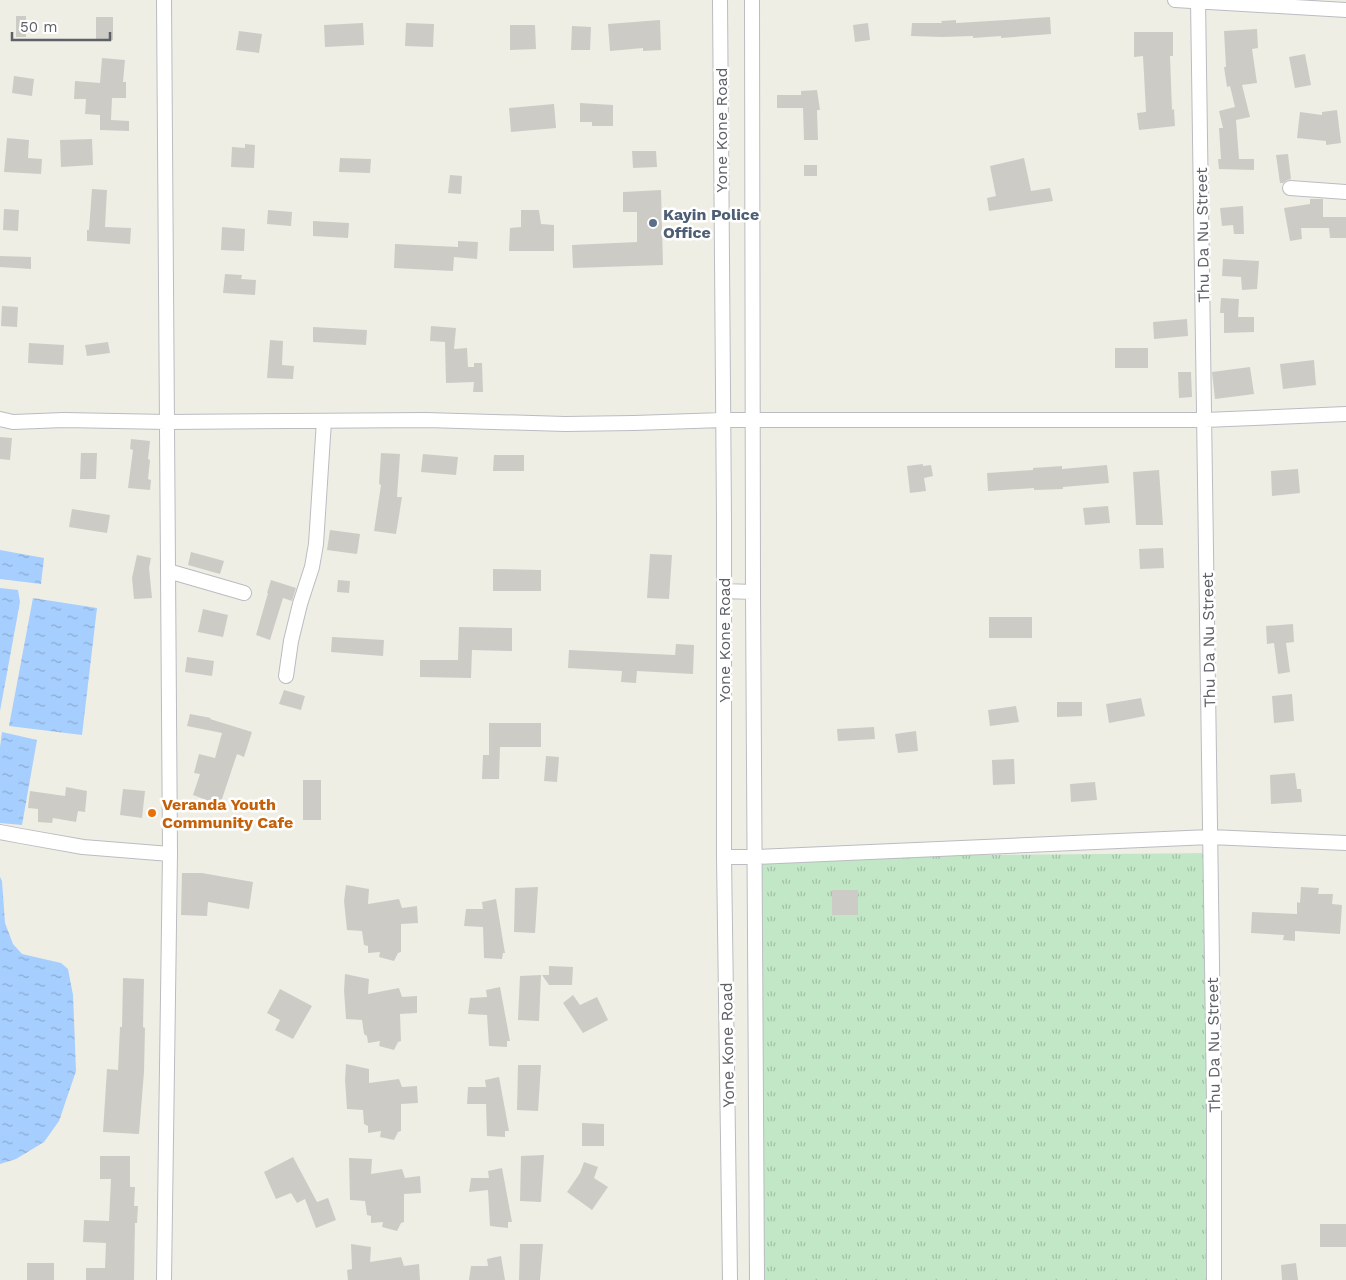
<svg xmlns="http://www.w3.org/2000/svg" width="1346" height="1280" font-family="'Work Sans',sans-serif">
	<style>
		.park { fill: url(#park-tufts) }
		.water { fill: url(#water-ripples) }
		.building { fill: #cccbc5 }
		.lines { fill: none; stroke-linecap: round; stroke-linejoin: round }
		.minor-casing { stroke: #babcc1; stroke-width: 16 }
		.minor { stroke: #fff; stroke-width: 14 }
		.service-dot { fill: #5c6f8a; stroke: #fff; stroke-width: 2 }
		.food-dot { fill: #e8710a; stroke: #fff; stroke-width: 2 }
		.labels { text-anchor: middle; stroke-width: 5; stroke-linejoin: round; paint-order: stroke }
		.street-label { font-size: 16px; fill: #5d6066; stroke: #fff }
		.service-label { font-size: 16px; font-weight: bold; fill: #4e5e75; stroke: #fff; text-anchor: start }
		.food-label { font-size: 16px; font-weight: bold; fill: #c56008; stroke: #fff; text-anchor: start }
	</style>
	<defs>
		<pattern id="park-tufts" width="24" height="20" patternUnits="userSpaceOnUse" patternTransform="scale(1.25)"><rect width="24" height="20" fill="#c2e7c7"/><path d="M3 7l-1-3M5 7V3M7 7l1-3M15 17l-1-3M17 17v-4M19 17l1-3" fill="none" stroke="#a1bfa5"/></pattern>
		<pattern id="water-ripples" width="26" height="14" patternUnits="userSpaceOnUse" patternTransform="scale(1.25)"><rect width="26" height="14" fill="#a6cefe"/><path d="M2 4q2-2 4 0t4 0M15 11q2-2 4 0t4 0" fill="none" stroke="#8aabd1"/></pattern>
	</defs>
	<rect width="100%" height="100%" fill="#efeee5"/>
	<!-- park -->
	<path class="park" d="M1213,853L1214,1280H757L754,857Z"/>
	<!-- water -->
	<path class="water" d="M0,550L44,558L41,584L0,579Z
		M0,588L18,590L20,602L0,711Z
		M33,598L97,608L82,735L9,726Z
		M2,732L37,740L22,825L0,823V747Z
		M0,877L2,881L5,923L13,944L22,954L61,963L68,969L73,995L76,1071L59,1121L44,1142L16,1159L0,1164Z"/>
	<!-- building -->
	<path class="building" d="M16,16H26V37H16Z
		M96,17H113V40H96Z
		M1050,17L1051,34L1001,38V36L973,38V36L942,37L911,36L912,23H942L941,21L956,20V23L990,21Z
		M660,20L661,50L643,51V48L610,51L608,24Z
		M363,23L364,45L325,47L324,25Z
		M406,23L434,24L433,47L405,46Z
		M868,23L870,40L855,42L853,25Z
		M510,25H535L536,49L510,50Z
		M572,26L591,27L590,50H571Z
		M1257,29L1258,48L1252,49L1257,83L1242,85L1250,117L1236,120L1239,159H1254V170L1219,169L1218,159H1221L1219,128H1223L1219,111L1235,107L1230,86L1227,87L1224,67H1226L1224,31Z
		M239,31L262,34L259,53L236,50Z
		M1134,32H1173V56H1170L1172,110L1174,109L1175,126L1139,130L1137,113L1146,112L1143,56L1134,57Z
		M1305,54L1311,85L1295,88L1289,57Z
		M102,58L125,60L123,82H126V98H112L111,120L129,121V131L100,130V115L85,114L86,99H74L75,81L100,83Z
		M14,76L34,79L32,96L12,93Z
		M817,90L820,110H817L818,140H804L803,108H777V95H801V91Z
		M580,103L613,105V126H592V122H580Z
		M554,104L556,128L511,132L509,108Z
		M1337,110L1341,143L1326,145V141L1297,138L1300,112L1322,115V112Z
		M7,138L29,140L28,158L42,159L41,174L4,172Z
		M92,139L93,165L61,167L60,140Z
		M245,144L255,145L254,168L231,167L232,147L245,148Z
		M632,151H656L657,167L633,168Z
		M1288,154L1291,179L1287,180L1283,183H1280L1276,155Z
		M340,158L371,159L370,173L339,172Z
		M1024,158L1031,191L1050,188L1053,201L989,211L987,198L996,196L990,166Z
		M804,165H817V176H804Z
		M450,175L462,176L461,194L448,193Z
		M92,189L107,190L105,227L131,228L130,244L87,241V230H89Z
		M661,190L663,265L573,268L572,245L637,242V212H623V192Z
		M1310,199H1323V217H1346V238H1330L1329,228H1301L1302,239L1290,241L1284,208L1310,204Z
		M1243,206L1244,234H1234L1233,225L1222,226L1220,208Z
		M4,209L19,210L18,231L3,230Z
		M268,210L292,212L291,226L267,224Z
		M521,210H539L541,224L554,225V251H509L510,228L521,227Z
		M313,221L349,223L348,238L313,236Z
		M222,227L245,229L244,251L221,250Z
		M458,241L478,242L477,259L454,257L453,271L394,268L395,244L458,247Z
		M0,256L31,257V269L0,267Z
		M1223,259L1259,261L1257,289L1242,290L1241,277L1222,276Z
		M225,274L242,275L241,279L256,280L255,295L223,293Z
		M1221,298L1239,299L1238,317H1254V332L1224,333V313H1220Z
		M2,306L18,307L17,327L1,326Z
		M1187,319L1188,336L1154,339L1153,322Z
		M431,326L456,328L454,349L467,348L468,367H474V363H482L483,392H473L474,382L446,383L445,342L430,341Z
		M313,327L367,330L366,345L313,342Z
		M270,340L283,341L282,365L294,366L293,379L267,378Z
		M108,342L110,353L87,356L85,345Z
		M29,343L64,345L63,365L28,363Z
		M1115,348H1148V368H1115Z
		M1314,360L1316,385L1283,389L1280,364Z
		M1250,367L1254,394L1215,399L1212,372Z
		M1178,372H1191L1192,397L1179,398Z
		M0,437L12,438L10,460L0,459Z
		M131,439L150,441L148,459L150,460L148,479L151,480L150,490L128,488L133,450L130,449Z
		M81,453H97L96,479H80Z
		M381,453L400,454L397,497H402L396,534L374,531L381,485L379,484Z
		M423,454L458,457L456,475L421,472Z
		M494,455H524V471H493Z
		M923,464V466L931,465L933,476L924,478L926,491L910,493L907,466Z
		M1107,465L1109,483L1063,487V489L1034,490V488L988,491L987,473L1033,470V468L1062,466V469Z
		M1298,469L1300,493L1272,496L1271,471Z
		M1159,470L1163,525H1136L1133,472Z
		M1108,506L1110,523L1085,525L1083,508Z
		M72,509L110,515L107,533L69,527Z
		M330,530L360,534L357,554L327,550Z
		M1163,548L1164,568L1140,569L1139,549Z
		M191,552L224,561L220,574L188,565Z
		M650,554L672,555L669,599L647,598Z
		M137,555L151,558L149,568L152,598L134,599L132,578Z
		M493,569L541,570V591H493Z
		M271,580L296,588L292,601L283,598L270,640L256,635L268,593H267Z
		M338,580L350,581L349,593L337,592Z
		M203,609L228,615L223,637L198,632Z
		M989,617H1032V638H989Z
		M1293,624L1294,642L1286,643L1290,672L1278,674L1274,643L1267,644L1266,626Z
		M459,627L512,628V651L472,650L471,678L420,677V660H458Z
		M332,637L384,640L383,656L331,652Z
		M676,644L694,645L693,674L637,671L636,683L621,682L622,671L568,668L569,650L675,655Z
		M187,657L214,661L212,676L185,672Z
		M284,690L305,696L301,710L279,704Z
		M1292,694L1294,721L1274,723L1272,696Z
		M1141,698L1145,716L1109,723L1106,704Z
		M1057,702H1082V716L1057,717Z
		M1016,706L1019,722L990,726L988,710Z
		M190,714L211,718L210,719L252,732L244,757L237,754L220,805L193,795L200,774L194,773L199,754L215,758L222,733L187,726Z
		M489,723H541V747H500L499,779H482L483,755H489Z
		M874,727L875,739L838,741L837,729Z
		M916,731L918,751L898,753L895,734Z
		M546,756L559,757L557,782L544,781Z
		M1014,759L1015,784L993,785L992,760Z
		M1295,773L1297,789H1301L1302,802L1271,804L1270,775Z
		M303,780H321V820H303Z
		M1095,782L1097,800L1071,802L1070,784Z
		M66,787L87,791L85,812L78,811L76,822L53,818L52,823L38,822V809L28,808L30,791L65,796Z
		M123,789L145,791L142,818L120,815Z
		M182,873H202L253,882L249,909L208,902L207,916L181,915Z
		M346,885L369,889L368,904L399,899L402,908L417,906L418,923L401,924V952L398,953L394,961L379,957L380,952L368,953V946L364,945L362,931L347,930L344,901Z
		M538,887L535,933L514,932L515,888Z
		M1301,887L1319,888L1318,894H1333L1332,904L1342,905L1340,934L1295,931V941L1283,940L1284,935L1251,933L1252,912L1297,914V902L1300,903Z
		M832,890H858V915H832Z
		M496,899L505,953H503L502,959L484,958L483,927L464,926L466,909H483L482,902Z
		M549,966L573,967L572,985H549L542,975H549Z
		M345,974L369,979L368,994L399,988L402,997L417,996V1013L400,1014L401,1041L398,1042L394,1050L379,1046L380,1041L368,1043L367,1036L364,1034L362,1020L346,1019L344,990Z
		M541,975L539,1021L518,1020L520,976Z
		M123,978L144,979L143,1027L145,1028L144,1072L139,1134L103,1132L107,1069L118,1070L120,1027H122Z
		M500,987L510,1041H507V1047L489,1046L487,1015L468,1014L470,998L487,997L486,990Z
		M280,989L312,1006L293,1039L275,1030L280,1020L267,1013Z
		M573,995L580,1005L597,997L608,1020L583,1033L563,1003Z
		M346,1064L369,1069V1083L399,1079L402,1087L417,1086L418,1103L401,1104V1131L398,1132L394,1140L380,1137L381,1131L368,1133V1126L364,1124L363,1110L347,1109L345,1080Z
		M518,1065H541L538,1111L517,1110Z
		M499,1077L509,1131H505V1137L487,1136L486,1104H467L468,1087H486L485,1080Z
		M582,1123L604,1124V1146H582Z
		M544,1155L541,1202L520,1201L521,1156Z
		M100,1156H130V1187H135L134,1206H138L137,1223H135L134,1280H86V1268H105L106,1243L83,1242L84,1220L109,1221L111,1179H100Z
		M293,1157L317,1202L328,1198L336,1220L316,1228L305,1199L297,1203L291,1193L276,1199L264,1172Z
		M349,1158L372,1159L371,1174L402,1169L405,1178L420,1176L421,1193L404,1194V1222L401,1223L397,1231L382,1227L383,1222L371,1223V1216L367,1215L365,1201L350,1200Z
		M584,1162L598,1167L594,1178L608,1187L592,1210L567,1192L580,1173Z
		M502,1168L512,1222H508V1228L490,1226L488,1190L469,1192L471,1178H489L488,1171Z
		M1320,1224H1346V1247H1320Z
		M351,1244L371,1247L370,1262L401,1257L404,1266L419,1264L420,1280H348L347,1270L352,1269Z
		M520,1244H543L540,1280H519Z
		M501,1256L505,1280H469L471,1266H488L487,1259Z
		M27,1263H54V1280H27Z
		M1296,1263L1298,1280H1282L1281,1265Z"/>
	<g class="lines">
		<defs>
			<path id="minor" d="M164,0L170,854L164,1280
				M720,0L724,520V857L730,1280
				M752,0L753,592L757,1280
				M1175,0L1346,10
				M1198,0L1214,1101V1280
				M1290,188L1346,192
				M0,419L13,422L64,420L167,422L426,420L565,424L634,423L723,420H1205L1346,414
				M168,571L244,593
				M724,591L753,592
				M286,676L291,641L300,604L312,567L316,544L324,421
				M0,832L21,836L83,847L170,854
				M724,857H754L1210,837L1346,843"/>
		</defs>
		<!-- minor casing -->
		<use href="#minor" class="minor-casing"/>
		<!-- minor -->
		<use href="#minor" class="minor"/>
	</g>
	<!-- markers -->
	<circle class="service-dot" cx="653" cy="223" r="5"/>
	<circle class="food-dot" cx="152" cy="813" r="5"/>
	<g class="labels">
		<!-- street labels -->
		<g class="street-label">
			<text transform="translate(721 130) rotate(-90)" y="6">Yone Kone Road</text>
			<text transform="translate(1202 235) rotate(-91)" y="6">Thu Da Nu Street</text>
			<text transform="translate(724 640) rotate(-90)" y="6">Yone Kone Road</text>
			<text transform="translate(1208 640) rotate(-91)" y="6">Thu Da Nu Street</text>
			<text transform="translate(727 1045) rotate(-91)" y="6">Yone Kone Road</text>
			<text transform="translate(1213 1045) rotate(-91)" y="6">Thu Da Nu Street</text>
		</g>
		<!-- service labels -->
		<g class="service-label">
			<text x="663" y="220">Kayin Police<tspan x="663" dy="18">Office</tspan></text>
		</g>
		<!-- food labels -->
		<g class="food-label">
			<text x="162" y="810">Veranda Youth<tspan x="162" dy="18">Community Cafe</tspan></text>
		</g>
	</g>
	<!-- scale -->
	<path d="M12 32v8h98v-8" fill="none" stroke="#5d6066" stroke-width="2.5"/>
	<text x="20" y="32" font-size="15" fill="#5d6066" stroke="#ffffff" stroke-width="4" paint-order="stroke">50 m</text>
</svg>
